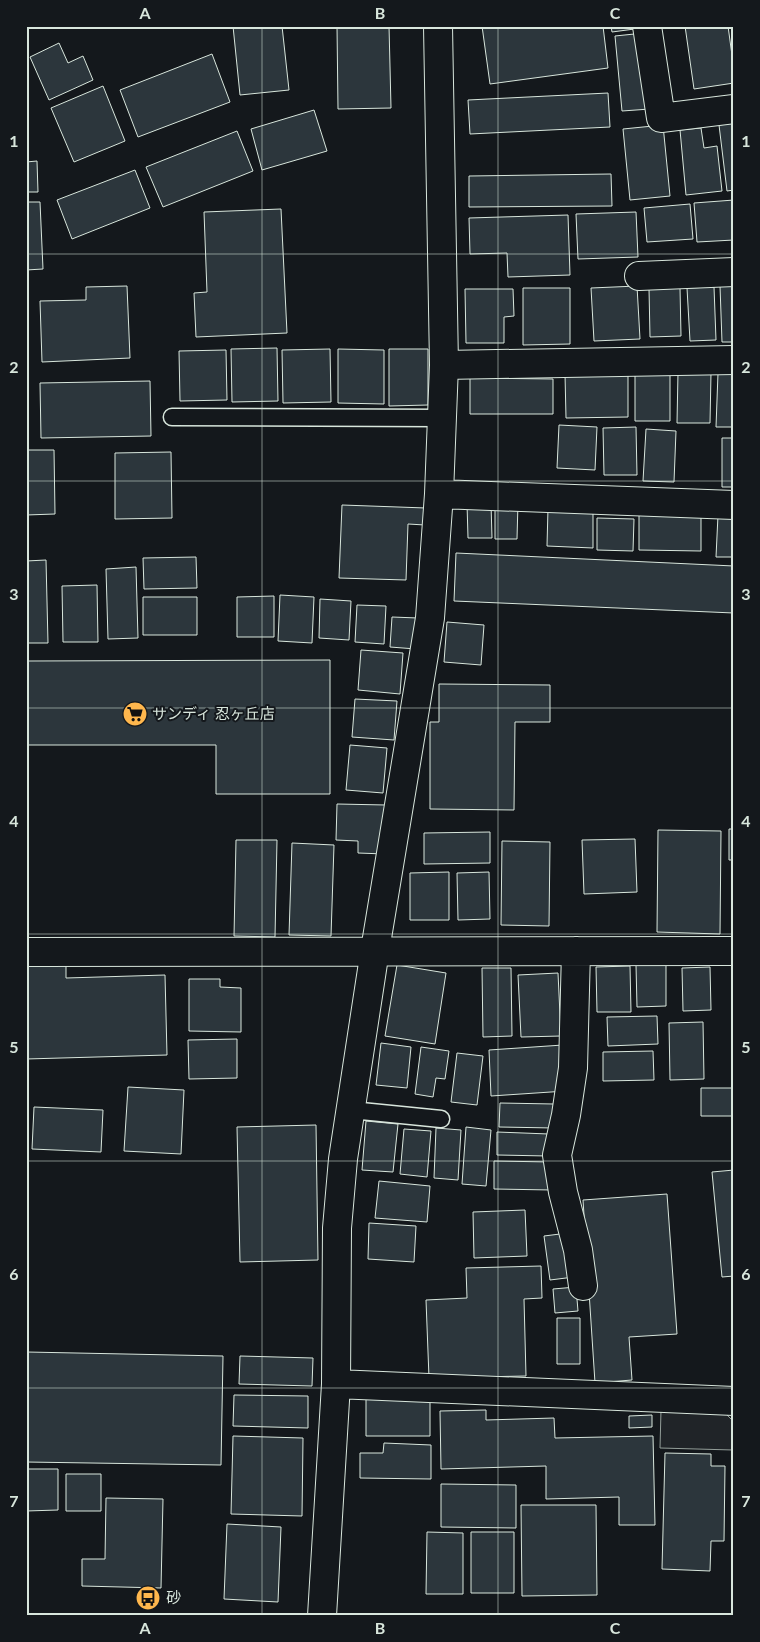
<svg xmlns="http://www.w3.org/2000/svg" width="760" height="1642" font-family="Lato,'Noto Sans JP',sans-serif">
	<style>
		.green { fill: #202428; stroke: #939e99 }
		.building { fill: #2c363c; stroke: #d8e6dc }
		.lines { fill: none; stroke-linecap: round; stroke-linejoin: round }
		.lane-casing { stroke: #d8e6dc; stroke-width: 19 }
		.street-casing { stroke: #d8e6dc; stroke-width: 30 }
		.lane { stroke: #14181c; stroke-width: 16 }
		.street { stroke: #14181c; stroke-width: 28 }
		.grid { fill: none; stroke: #d8e6dc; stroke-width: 1; stroke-opacity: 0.55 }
		.labels { text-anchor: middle; stroke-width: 4; stroke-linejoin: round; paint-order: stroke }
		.poi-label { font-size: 15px; fill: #d8e6dc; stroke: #14181c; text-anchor: start }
		.neatline { fill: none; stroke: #d8e6dc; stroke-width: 2 }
		.grid-label { font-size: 16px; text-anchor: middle; font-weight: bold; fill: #d8e6dc }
	</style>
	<rect width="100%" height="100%" fill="#14181c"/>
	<!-- green -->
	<path class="green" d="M661,1410L724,1412L733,1421V1450L660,1448Z"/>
	<!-- building -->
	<path class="building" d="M233,26H282L289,90L240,95Z
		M337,26H389L391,108L338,109Z
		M482,26H603L608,68L490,84Z
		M611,26H641L642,28L612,32Z
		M685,26H728L734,70V83L694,89Z
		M644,33L650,109L622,111L615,36Z
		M59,43L68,63L83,56L93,80L49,100L30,57Z
		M212,54L230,102L138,137L120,90Z
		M103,86L125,141L74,162L51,108Z
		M608,93L610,127L470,134L468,100Z
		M314,110L327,151L262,170L251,129Z
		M734,123V190L727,191L719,125Z
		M663,125L670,196L630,200L623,129Z
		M701,128L704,148L717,146L722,191L686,195L680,130Z
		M237,131L253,171L163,207L146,167Z
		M37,161L38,192H26V162Z
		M135,170L150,208L72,239L57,200Z
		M611,174L612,206L469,207V176Z
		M734,200V240L697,242L694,203Z
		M26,202H40L43,269L26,270Z
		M690,204L693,239L647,242L644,208Z
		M281,209L287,333L196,337L194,293L207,292L204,212Z
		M636,212L638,257L578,259L576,214Z
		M568,215L570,275L508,277L507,253L470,254L469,218Z
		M734,285V342H722L720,286Z
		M127,286L130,358L42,362L40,301L86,300V287Z
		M637,286L640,339L594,341L591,288Z
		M714,287L716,340L690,341L687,288Z
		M523,288H570V344L523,345Z
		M680,288L681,336L650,337L649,289Z
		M465,289H513L514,316L504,317V343H466Z
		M277,348L278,401L232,402L231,349Z
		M330,349L331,402L283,403L282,350Z
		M338,349L384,350V404L338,403Z
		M389,349H428V405L389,406Z
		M226,350L227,400L180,401L179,351Z
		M635,371H670V421H635Z
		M678,372L711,373L710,423H677Z
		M628,373V417L566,418L565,374Z
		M718,373H734V427H716Z
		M470,378L553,379V414H470Z
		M150,381L151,436L41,438L40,383Z
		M559,425L597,427L595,470L557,468Z
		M636,427L637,475H604L603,428Z
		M646,429L676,431L674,482L643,481Z
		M722,438H734V487H722Z
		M26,450H54L55,514L26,515Z
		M171,452L172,518L115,519V453Z
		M495,502L518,503L517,539H495Z
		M467,503H491L492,538H468Z
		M342,505L426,508L425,525L408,524L406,580L339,578Z
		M548,508L593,509V548L547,546Z
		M639,510L701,511V551L639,550Z
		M718,515L734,516V557H716Z
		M597,518L634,519L633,551L597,550Z
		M456,553L734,566V613L454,601Z
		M196,557L197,588L144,589L143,558Z
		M46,560L48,643H26V561Z
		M136,567L138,638L108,639L106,569Z
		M97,585L98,642H63L62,586Z
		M280,595L314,597L312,643L278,641Z
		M274,596V637H237V597Z
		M143,597H197V635H143Z
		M320,599L351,601L349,640L319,638Z
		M357,605L386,606L384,644L355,642Z
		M392,617L418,618L416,649L390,647Z
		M447,622L484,625L481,665L444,662Z
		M361,650L403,653L400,694L358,690Z
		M330,660V794H216V745H26V661Z
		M439,684L550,685V722H515L514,810L430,809V722H439Z
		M355,699L397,701L394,740L352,737Z
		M350,745L387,748L383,793L346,790Z
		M337,804L386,805L385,854L358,853V841L336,840Z
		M729,829H734V860H729Z
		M658,830L721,831L720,934L657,932Z
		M490,832V863L424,864V833Z
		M635,839L637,892L584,894L582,840Z
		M236,840H277L275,937L234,936Z
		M502,841L550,842L549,926L501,925Z
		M292,843L334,845L331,936L289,935Z
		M449,872V920H410V873Z
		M489,872L490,919L458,920L457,873Z
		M666,964V1006L637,1007L636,965Z
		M66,965V978L165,975L167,1055L26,1059V966Z
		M397,965L446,973L435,1044L385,1036Z
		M630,966L631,1012H597L596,967Z
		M710,967L711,1010L683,1011L682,968Z
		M482,968H511L512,1036L483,1037Z
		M558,973L561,1036L521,1037L518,975Z
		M189,979H220V987L241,988V1032L189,1031Z
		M657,1016L658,1044L608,1046L607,1017Z
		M703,1022L704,1079L670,1080L669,1023Z
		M237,1039V1078L189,1079L188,1040Z
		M381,1043L411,1047L407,1088L376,1085Z
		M563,1045L566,1091L491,1096L489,1050Z
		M421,1047L449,1051L445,1079L436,1078L433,1097L415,1094Z
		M653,1051L654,1080L603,1081V1052Z
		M457,1053L483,1056L477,1105L451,1102Z
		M128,1087L184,1090L181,1154L124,1151Z
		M701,1088H733L732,1116H701Z
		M500,1103L554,1104V1128L499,1127Z
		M34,1107L103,1110L101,1152L32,1149Z
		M366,1121L398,1124L393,1172L362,1170Z
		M316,1125L318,1260L240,1262L237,1127Z
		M466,1127L491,1130L486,1186L462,1184Z
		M436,1128L461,1130L458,1180L434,1178Z
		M404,1129L431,1131L427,1177L400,1174Z
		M497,1132L549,1134L548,1156L497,1155Z
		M494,1161L552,1162V1190L494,1189Z
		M734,1170V1276L722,1277L712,1172Z
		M379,1181L430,1186L427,1222L375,1218Z
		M667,1194L677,1334L629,1337L632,1380L595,1383L583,1200Z
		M525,1210L527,1256L474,1258L473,1212Z
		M369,1223L416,1226L414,1262L368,1259Z
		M568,1233L574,1277L550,1280L544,1236Z
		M541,1266L542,1298L524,1299L526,1376L429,1378L426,1300L467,1298L466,1268Z
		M576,1287L578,1311L555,1313L553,1289Z
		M557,1318H580V1364H557Z
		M27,1352L223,1356L221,1465L26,1462Z
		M240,1356L313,1358L312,1386L239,1384Z
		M234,1395L308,1396V1428L233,1426Z
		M366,1396L430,1397V1436H366Z
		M486,1410V1420L554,1418L555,1438L653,1436L655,1525H619V1497L546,1499V1466L441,1469L440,1411Z
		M652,1415V1427L629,1428V1416Z
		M233,1436L303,1438L302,1516L231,1514Z
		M384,1443L431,1445V1479L360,1478V1453H383Z
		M665,1453L711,1454V1466H725L724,1541H711L710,1571L662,1569Z
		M26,1469H58V1510L26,1511Z
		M66,1474H101V1511H66Z
		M441,1484L516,1485V1528L441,1527Z
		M106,1498L163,1499L161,1588L82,1586V1559H105Z
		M521,1505H596L597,1595L522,1596Z
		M227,1524L281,1527L278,1602L224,1599Z
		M427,1532L463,1533V1594H426Z
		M471,1532H514V1593H471Z"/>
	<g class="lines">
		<defs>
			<path id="lane" d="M172,417L442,418
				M351,1110L441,1119"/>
			<path id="street" d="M647,26L661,118L734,109
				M639,276L734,272
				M444,365L734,360
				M439,494L734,505
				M576,951L573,1068L566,1115L557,1155L563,1192L578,1250L583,1286
				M26,952L734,951
				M336,1384L734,1401
				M322,1616L336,1384L337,1228L343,1159L375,950L430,618L439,494L444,365L438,26"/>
		</defs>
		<!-- lane casing -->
		<use href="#lane" class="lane-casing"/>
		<!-- street casing -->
		<use href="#street" class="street-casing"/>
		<!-- lane -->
		<use href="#lane" class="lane"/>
		<!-- street -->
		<use href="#street" class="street"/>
	</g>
	<!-- grid -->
	<path class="grid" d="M262,26V1616M498,26V1616M26,254H734M26,481H734M26,708H734M26,934H734M26,1161H734M26,1388H734"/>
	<!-- icons -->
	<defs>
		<symbol id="supermarket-disc" viewBox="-11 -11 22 22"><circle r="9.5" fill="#ffb74d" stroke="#14181c"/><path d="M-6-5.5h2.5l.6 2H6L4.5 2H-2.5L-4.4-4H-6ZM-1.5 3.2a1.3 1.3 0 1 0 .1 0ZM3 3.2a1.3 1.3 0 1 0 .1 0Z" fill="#111"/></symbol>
		<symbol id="bus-disc" viewBox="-11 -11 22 22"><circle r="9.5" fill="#ffb74d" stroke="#14181c"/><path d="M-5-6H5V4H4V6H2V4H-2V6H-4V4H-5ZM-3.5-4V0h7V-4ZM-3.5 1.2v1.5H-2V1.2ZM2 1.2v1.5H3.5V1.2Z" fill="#111"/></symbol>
	</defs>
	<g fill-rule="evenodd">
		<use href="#supermarket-disc" x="121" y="700" width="28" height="28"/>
		<use href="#bus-disc" x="134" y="1584" width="28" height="28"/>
	</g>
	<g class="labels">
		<!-- poi labels -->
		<g class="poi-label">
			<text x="152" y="719">サンディ 忍ヶ丘店</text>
			<text x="166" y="1603">砂</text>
		</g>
	</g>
	<!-- border -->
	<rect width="760" height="1642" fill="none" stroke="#14181c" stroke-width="55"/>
	<rect x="28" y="28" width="704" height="1586" class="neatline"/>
	<g class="grid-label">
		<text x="145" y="19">A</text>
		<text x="380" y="19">B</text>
		<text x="615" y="19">C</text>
		<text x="14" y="147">1</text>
		<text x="746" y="147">1</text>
		<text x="14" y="373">2</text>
		<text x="746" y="373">2</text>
		<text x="14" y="600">3</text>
		<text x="746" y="600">3</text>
		<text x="14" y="827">4</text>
		<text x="746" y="827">4</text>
		<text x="14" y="1053">5</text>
		<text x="746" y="1053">5</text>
		<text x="14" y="1280">6</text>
		<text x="746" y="1280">6</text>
		<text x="14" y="1507">7</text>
		<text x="746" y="1507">7</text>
		<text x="145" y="1634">A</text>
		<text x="380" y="1634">B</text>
		<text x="615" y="1634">C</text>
	</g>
</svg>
